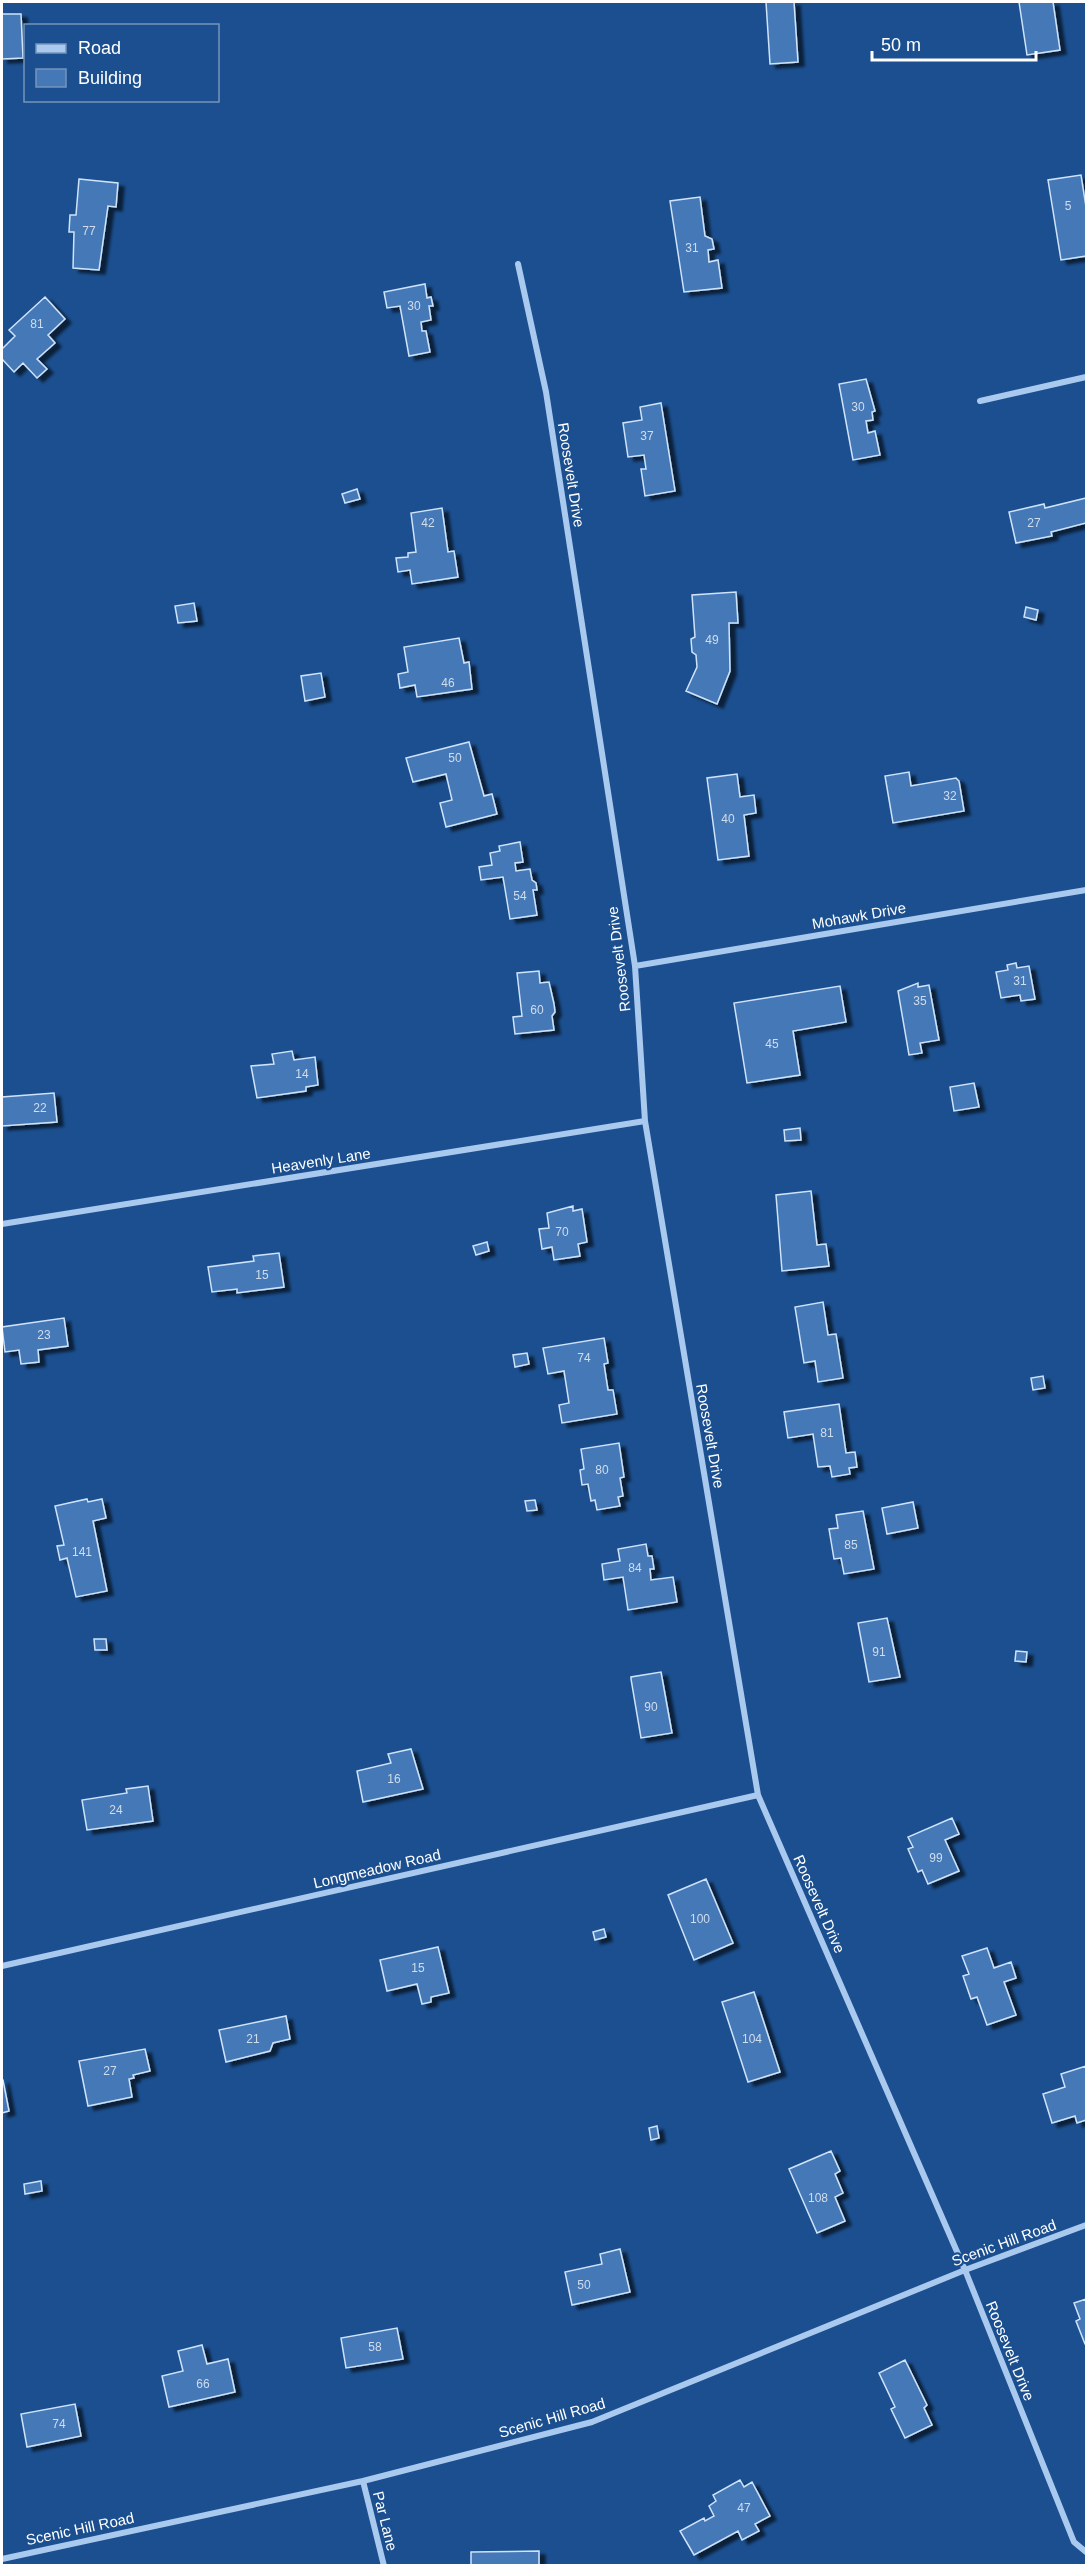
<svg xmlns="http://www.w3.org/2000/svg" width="1088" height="2567" font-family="Helvetica,sans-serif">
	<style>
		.building { fill: #4478b7; stroke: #cfe3fa; stroke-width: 1.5; filter: url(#shadow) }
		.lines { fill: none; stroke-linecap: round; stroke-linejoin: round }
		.street { stroke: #a9c9ee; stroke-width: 6 }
		.labels { text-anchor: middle; stroke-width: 4.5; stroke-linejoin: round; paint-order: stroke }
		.number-label { font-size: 12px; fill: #d0dded }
		.street-label { font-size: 15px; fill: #fff; stroke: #1b4f8f }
	</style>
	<defs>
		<filter id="shadow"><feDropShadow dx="6" dy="4" stdDeviation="1.5" flood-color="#0009"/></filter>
	</defs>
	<rect width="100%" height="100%" fill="#1b4f8f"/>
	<!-- building -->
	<path class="building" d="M766,2H794L798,62L770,64Z
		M1019,2H1053L1060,50L1027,55Z
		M2,14H21L23,58L2,59Z
		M1081,175L1086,207V256L1061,260L1048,180Z
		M79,179L118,183L116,207L108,206L99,270L73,268L74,232H69L70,215H76Z
		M700,197L705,236L712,239L714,249L708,250L709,262L718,260L722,288L684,292L670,201Z
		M425,284L427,298L431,297L433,306H429L431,320L421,322L422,331H426L430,352L409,356L400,306L387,308L384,292Z
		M45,297L65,319L48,335L55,343L37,359L47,369L37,378L23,363L14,372L2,359V349L15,336L9,330Z
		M866,379L875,411L872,412L873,420L866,421L868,433L875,431L880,455L853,460L839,384Z
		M661,403L675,491L645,496L641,469H646L644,455L628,457L623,423L642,420L640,407Z
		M357,489L360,499L345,503L342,494Z
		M1086,498V523L1051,532L1052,536L1016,543L1009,512L1044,504L1045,508Z
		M442,508L448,552L454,551L458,577L412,584L410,570L398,572L396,558L408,557V553L416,552L411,513Z
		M736,592L738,623H729L730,671L717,704L686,691L697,667L696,655L692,652L691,639L695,637L692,595Z
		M194,603L197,621L178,623L175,606Z
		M1026,607L1038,610L1036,620L1024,617Z
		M459,638L464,663L469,662L472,689L417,697L415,685L400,688L398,674L408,672L404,647Z
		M321,673L325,697L305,701L301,676Z
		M469,742L484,796L492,794L497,814L446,827L440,803L452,800L446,774L413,782L406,758Z
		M909,772L911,786L956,778L959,781L964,811L893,823L885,776Z
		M737,774L740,797L754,795L756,813L744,815L749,856L718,860L707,778Z
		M520,842L523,862L515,863L516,871L530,869L532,880L536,883L537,890H533L537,915L510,919L503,877L481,880L479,867L492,865L490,853L500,851L499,846Z
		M1016,963L1017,968L1029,966L1035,999L1021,1001L1020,995L1001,998L996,972L1008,970L1007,965Z
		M539,971L540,983L549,982L554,1004L555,1012L552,1016L554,1030L515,1034L513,1017L522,1016L517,973Z
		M918,983V987L929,985L939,1040L920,1043L922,1053L909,1055L898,991Z
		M840,986L846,1022L793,1031L800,1075L747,1083L734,1003Z
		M292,1051L294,1060L315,1057L318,1085L306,1087V1091L257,1098L251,1066L274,1064L272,1054Z
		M974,1083L979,1107L954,1111L950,1087Z
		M54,1093L57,1122L2,1126V1097Z
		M800,1128L801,1140L785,1141L784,1130Z
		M811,1191L817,1245L826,1244L829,1266L782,1271L776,1195Z
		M573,1206V1211L582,1209L587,1242L578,1244L580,1256L554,1260L552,1247L542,1249L539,1229L549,1228L547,1213Z
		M487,1242L489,1251L476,1255L473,1246Z
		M279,1253L284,1287L237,1293V1289L212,1292L208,1267L254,1261L253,1256Z
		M823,1302L828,1335L836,1334L843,1378L818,1382L815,1361L804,1363L795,1307Z
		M64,1318L68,1346L38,1350L39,1362L21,1364L19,1350L5,1352L2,1327Z
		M604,1338L608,1363L604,1364L608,1390H613L617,1414L562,1423L559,1405L569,1403L564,1371L548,1374L543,1348Z
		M527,1353L529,1364L515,1367L513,1355Z
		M1043,1376L1045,1388L1033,1390L1031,1378Z
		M839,1404L846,1453L855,1452L857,1467L849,1468L850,1474L832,1477L830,1466L818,1467L813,1434L788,1438L784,1412Z
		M619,1443L624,1477L620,1478L623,1496L618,1497L620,1506L597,1510L595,1500L591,1501L588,1484L582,1485L580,1470L584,1469L581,1449Z
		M87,1499L88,1502L102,1499L106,1518L93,1521L107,1591L76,1597L67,1558L60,1560L57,1546L64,1545L55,1506Z
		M535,1500L537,1510L527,1511L525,1501Z
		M913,1502L918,1528L887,1534L882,1508Z
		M863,1511L874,1569L844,1574L841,1558L834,1559L829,1529L838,1528L836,1515Z
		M646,1544L648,1556H652L654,1569H650L651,1580L673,1577L677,1602L628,1610L623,1577L604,1580L602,1564L620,1561L618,1549Z
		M887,1618L900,1677L869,1682L858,1623Z
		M94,1639H106L107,1650H95Z
		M1016,1651L1027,1652L1026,1662L1015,1661Z
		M661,1672L672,1733L641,1738L631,1679V1677Z
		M411,1749L423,1789L363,1802L357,1771L391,1763L388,1754Z
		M148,1786L153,1821L87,1830L82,1800L127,1793L126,1789Z
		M952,1818L959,1834L945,1840L959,1871L928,1884L922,1870L918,1872L908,1849L913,1847L908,1837Z
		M706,1879L733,1943L694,1960L668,1895Z
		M604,1929L606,1937L595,1940L593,1932Z
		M438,1947L449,1993L431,1997V2002L422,2004L417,1984L387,1991L380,1960Z
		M987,1948L994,1968L1011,1962L1016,1978L1004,1982L1016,2015L987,2025L977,1997L971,1999L963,1976L969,1974L962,1956Z
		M754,1992L780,2072L748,2082L722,2002Z
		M286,2016L290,2039L273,2043L270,2051L226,2062L219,2030Z
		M145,2049L150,2071L133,2075L134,2078L129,2079L132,2097L88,2106L79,2061Z
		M1086,2066V2120L1077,2123L1075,2116L1052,2123L1043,2094L1065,2087L1061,2074Z
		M3,2080L9,2111L2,2113V2080Z
		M657,2126L659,2138L651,2140L649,2128Z
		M831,2151L840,2171L835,2174L843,2193L835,2197L845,2221L817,2233L789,2169Z
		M41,2181L42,2191L25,2194L24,2184Z
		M620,2249L630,2292L572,2305L565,2272L602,2264L600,2254Z
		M1086,2299V2344H1085L1076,2321L1080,2319L1074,2303Z
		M397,2328L403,2359L346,2368L341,2338Z
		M202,2345L207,2364L228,2359L235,2392L169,2407L162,2376L183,2371L178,2351Z
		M905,2360L927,2405L924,2408L932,2425L905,2438L891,2409L895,2407L879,2373Z
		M75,2404L81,2436L27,2447L21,2414Z
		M740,2480L744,2487L752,2482L770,2516L755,2524L759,2531L742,2540L738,2531L694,2555L680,2531L704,2518L705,2521L714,2516L709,2506L716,2501L713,2495Z
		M539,2551V2566H471V2552Z"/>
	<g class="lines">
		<!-- street -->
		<path class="street" d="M518,264L546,392L635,966L645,1121L758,1795L965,2270L1074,2542L1086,2552
			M980,401L1086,377
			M635,966L1086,890
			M2,1224L645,1121
			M2,1966L758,1795
			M363,2481L384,2566
			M2,2559L363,2481L592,2422L965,2270L1086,2225"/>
	</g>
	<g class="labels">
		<!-- number labels -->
		<g class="number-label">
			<text x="1068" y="210">5</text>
			<text x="89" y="235">77</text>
			<text x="692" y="252">31</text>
			<text x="414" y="310">30</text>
			<text x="37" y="328">81</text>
			<text x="858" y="411">30</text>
			<text x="647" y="440">37</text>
			<text x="428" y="527">42</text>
			<text x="1034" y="527">27</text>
			<text x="712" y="644">49</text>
			<text x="448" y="687">46</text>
			<text x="455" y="762">50</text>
			<text x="950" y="800">32</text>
			<text x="728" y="823">40</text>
			<text x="520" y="900">54</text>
			<text x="1020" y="985">31</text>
			<text x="920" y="1005">35</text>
			<text x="537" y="1014">60</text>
			<text x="772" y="1048">45</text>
			<text x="302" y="1078">14</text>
			<text x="40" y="1112">22</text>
			<text x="562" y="1236">70</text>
			<text x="262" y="1279">15</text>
			<text x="44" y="1339">23</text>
			<text x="584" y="1362">74</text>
			<text x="827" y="1437">81</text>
			<text x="602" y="1474">80</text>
			<text x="851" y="1549">85</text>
			<text x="82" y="1556">141</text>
			<text x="635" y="1572">84</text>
			<text x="879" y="1656">91</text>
			<text x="651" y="1711">90</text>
			<text x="394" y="1783">16</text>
			<text x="116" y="1814">24</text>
			<text x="936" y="1862">99</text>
			<text x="700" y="1923">100</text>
			<text x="418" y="1972">15</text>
			<text x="253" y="2043">21</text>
			<text x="752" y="2043">104</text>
			<text x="110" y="2075">27</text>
			<text x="818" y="2202">108</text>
			<text x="584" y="2289">50</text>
			<text x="375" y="2351">58</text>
			<text x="203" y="2388">66</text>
			<text x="59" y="2428">74</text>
			<text x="744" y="2512">47</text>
		</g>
		<!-- street labels -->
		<g class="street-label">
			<text transform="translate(571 475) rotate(81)" y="5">Roosevelt Drive</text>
			<text transform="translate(859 916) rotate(-10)" y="5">Mohawk Drive</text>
			<text transform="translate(619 959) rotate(-97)" y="5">Roosevelt Drive</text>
			<text transform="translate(321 1161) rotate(-9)" y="5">Heavenly Lane</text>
			<text transform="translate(710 1436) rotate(80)" y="5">Roosevelt Drive</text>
			<text transform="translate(377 1869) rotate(-13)" y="5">Longmeadow Road</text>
			<text transform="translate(819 1904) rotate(66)" y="5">Roosevelt Drive</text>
			<text transform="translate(1004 2243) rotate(-20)" y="5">Scenic Hill Road</text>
			<text transform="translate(1010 2351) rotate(68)" y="5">Roosevelt Drive</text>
			<text transform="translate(552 2418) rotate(-16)" y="5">Scenic Hill Road</text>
			<text transform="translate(385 2521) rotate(76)" y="5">Par Lane</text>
			<text transform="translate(80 2529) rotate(-12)" y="5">Scenic Hill Road</text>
		</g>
	</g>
	<!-- border -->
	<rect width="1088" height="2567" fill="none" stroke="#ffffff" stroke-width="6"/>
	<!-- legend -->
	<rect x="24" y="24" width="195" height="78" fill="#1b4f8f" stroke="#7695bc" stroke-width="1.5"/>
	<rect x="36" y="44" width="30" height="9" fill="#a9c9ee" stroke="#7695bc" stroke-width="1.5"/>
	<text x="78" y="54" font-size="18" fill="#ffffff">Road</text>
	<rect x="36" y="69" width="30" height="18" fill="#4478b7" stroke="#7695bc" stroke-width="1.5"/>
	<text x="78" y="84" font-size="18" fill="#ffffff">Building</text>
	<!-- scale -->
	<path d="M872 51v9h164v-9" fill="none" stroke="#ffffff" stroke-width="3"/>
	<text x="881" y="51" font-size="18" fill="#ffffff" stroke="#1b4f8f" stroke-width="4.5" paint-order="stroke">50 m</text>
</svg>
